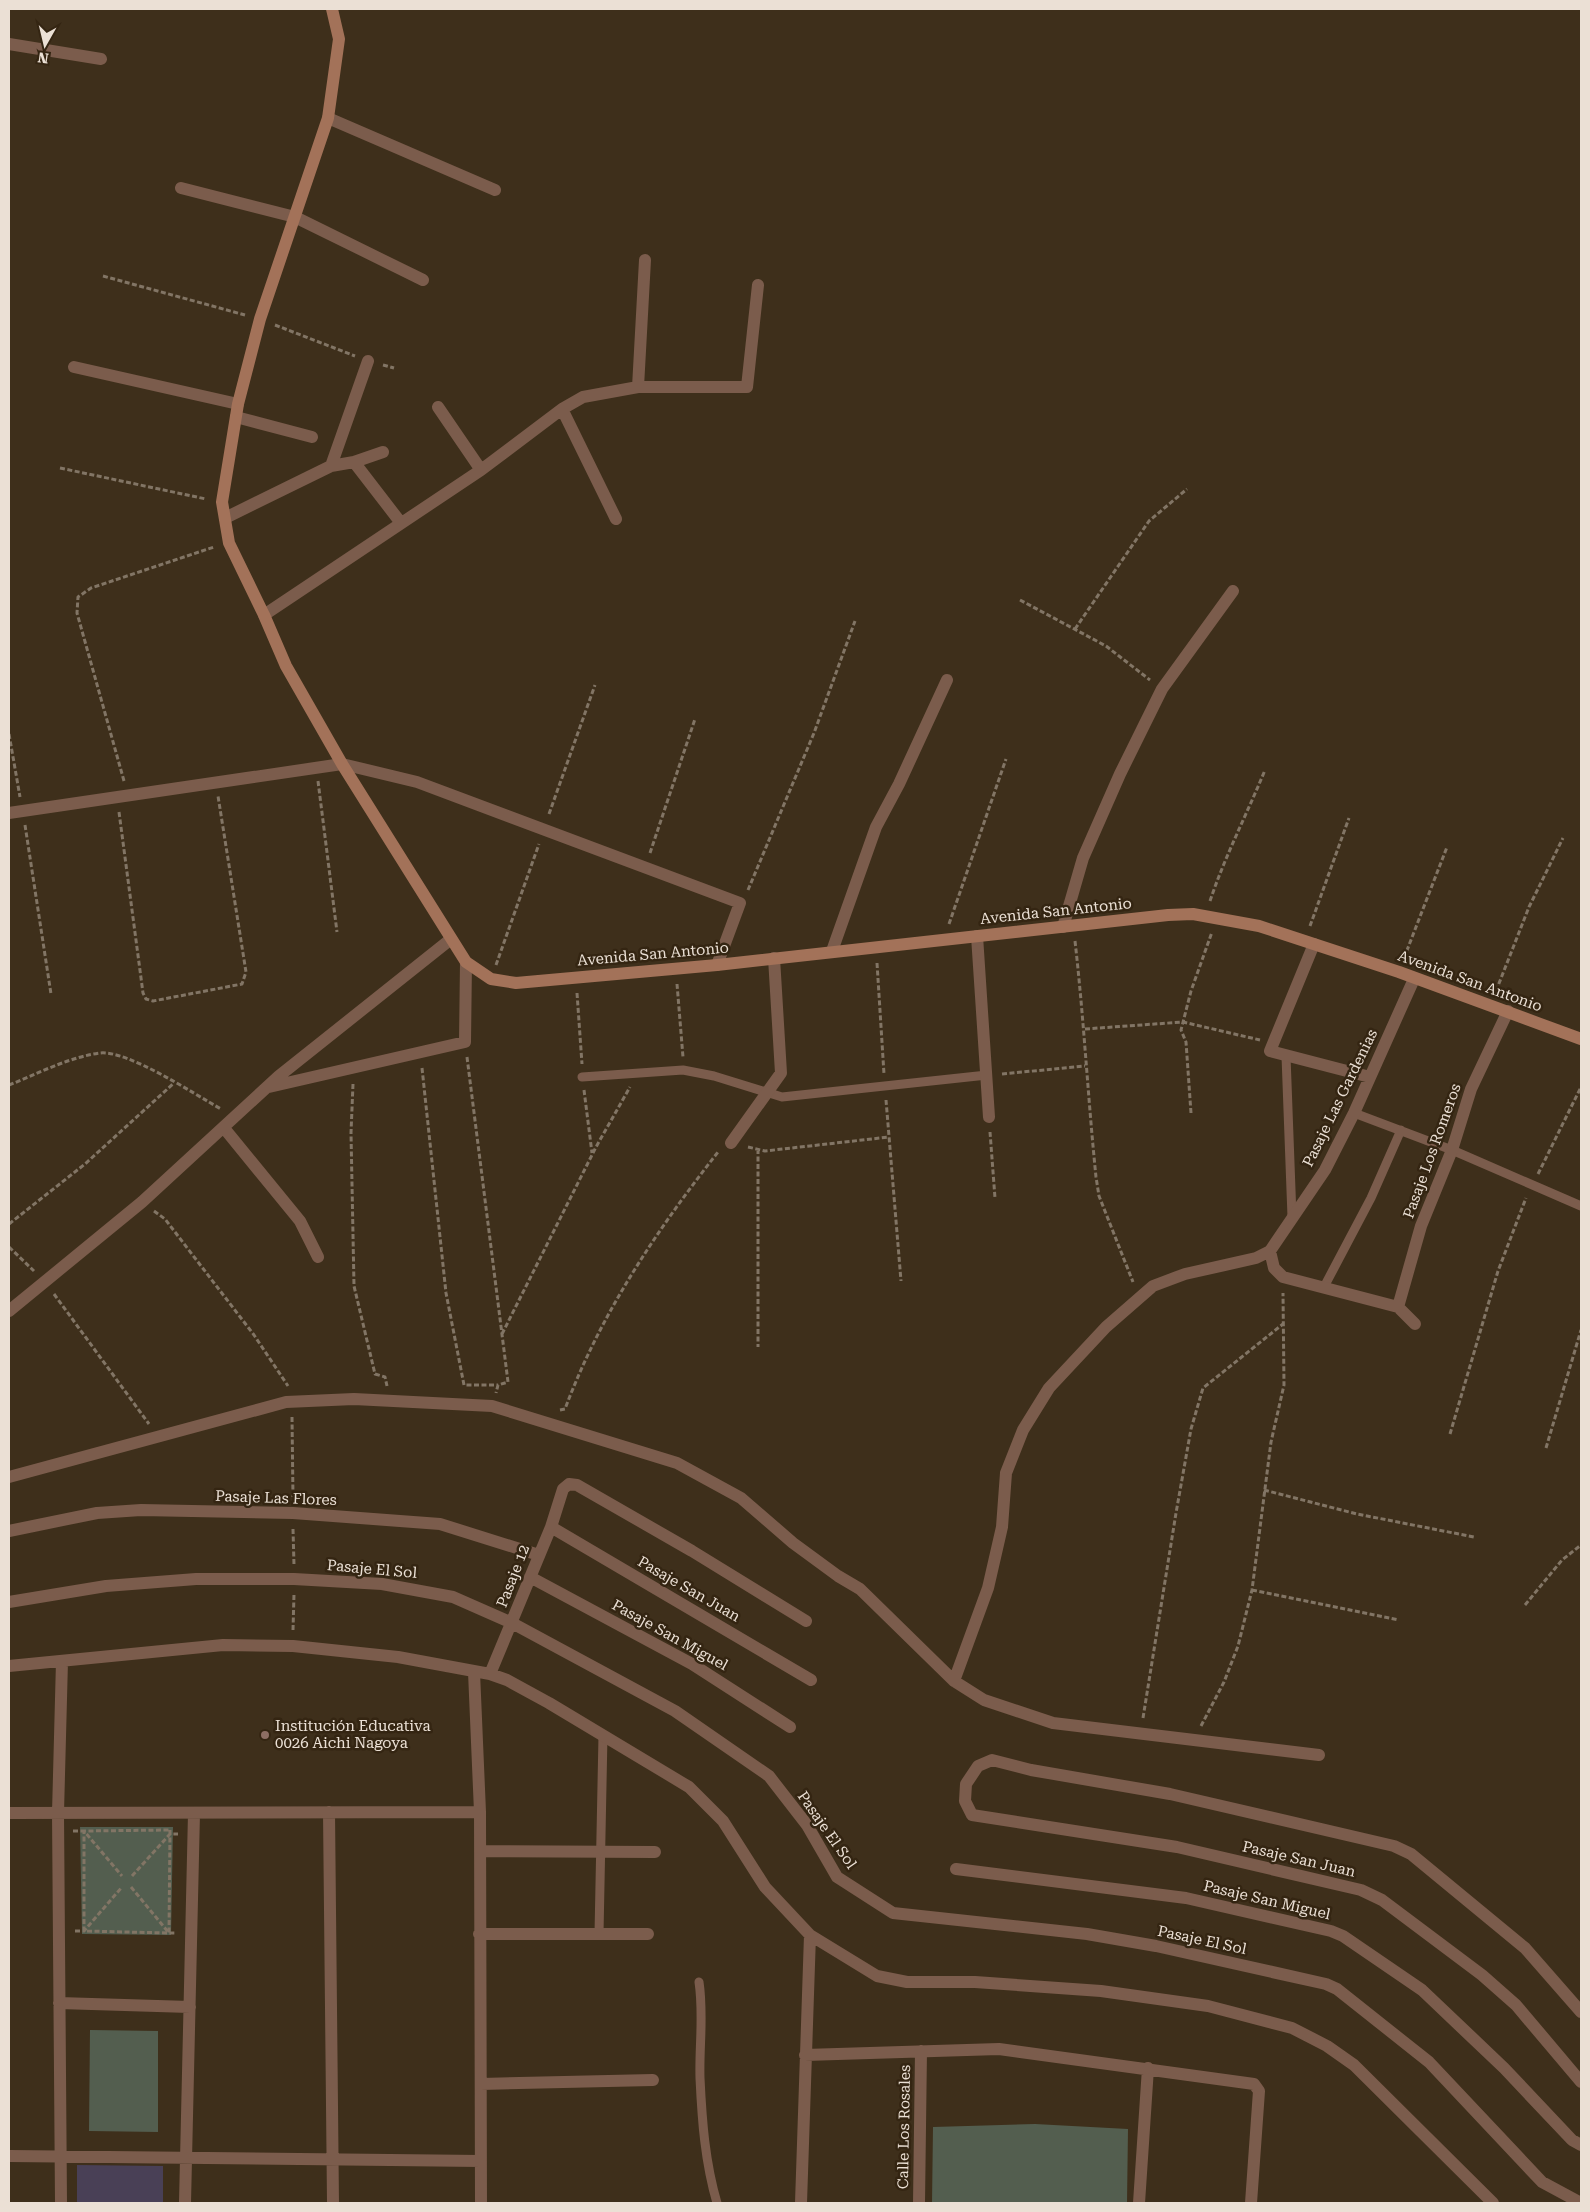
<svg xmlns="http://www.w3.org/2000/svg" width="1590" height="2212" font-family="'Roboto Serif',serif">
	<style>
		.green { fill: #535e4f }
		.building { fill: #494056 }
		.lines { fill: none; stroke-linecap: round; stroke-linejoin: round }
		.path { stroke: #827565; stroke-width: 3; stroke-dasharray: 5 2.5; stroke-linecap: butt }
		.lane { stroke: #7b5c4c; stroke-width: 9 }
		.street { stroke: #7b5c4c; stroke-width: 12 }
		.secondary { stroke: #a37259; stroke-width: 12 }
		.education-dot { fill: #8d6e63; stroke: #342512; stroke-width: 2 }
		.labels { text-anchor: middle; stroke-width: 5; stroke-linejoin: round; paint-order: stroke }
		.street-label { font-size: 15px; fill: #ebe0d5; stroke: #342512 }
		.poi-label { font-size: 15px; fill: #ebe0d5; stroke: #342512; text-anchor: start }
	</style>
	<rect width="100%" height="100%" fill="#3e2f1b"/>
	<!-- green -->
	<path class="green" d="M80,1827H173L171,1935L82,1934Z
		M90,2030L158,2031V2132L89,2131Z
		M1035,2124L1128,2129L1127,2203H932L933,2127Z"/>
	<!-- building -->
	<path class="building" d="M77,2165L163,2166V2203H77Z"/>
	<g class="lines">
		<!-- path -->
		<path class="path" d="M103,276L245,315
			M275,325L355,356
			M383,365L394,368
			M60,468L206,499
			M1020,600L1106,646L1150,680
			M1075,629L1149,521L1187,489
			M9,734L20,797
			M124,781L77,613L78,597L91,588L214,547
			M318,781L337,932
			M119,812L143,993L146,999L153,1001L242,984L246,972L218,796
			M549,814L595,685
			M25,825L51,994
			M650,853L695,719
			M748,890L814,733L855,621
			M1210,901C1225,856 1247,814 1265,770
			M949,924L1006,759
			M1310,926L1349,818
			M1075,941C1084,1020 1088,1099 1096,1177L1099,1196L1133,1282
			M1404,958L1447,847
			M877,963L884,1074
			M496,965L539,844
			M677,984L683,1057
			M1496,991L1529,907L1563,838
			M577,993L582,1064
			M1085,1029L1183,1022L1260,1040
			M467,1057L508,1382L498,1385L496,1393
			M422,1068L446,1293L464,1385H498
			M1002,1074L1085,1066
			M353,1084L351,1133L354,1286L375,1374L385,1377L387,1386
			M9,1085C37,1074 69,1057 100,1053C128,1050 194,1094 221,1109
			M584,1090L592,1153
			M886,1100L901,1281
			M1191,1113L1186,1042L1181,1030L1191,991L1212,932
			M990,1132L995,1198
			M748,1147L765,1151L889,1137
			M758,1149V1347
			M1538,1174L1581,1087
			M154,1211L165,1219L254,1335L288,1386
			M9,1224L85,1164L174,1083
			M9,1247L34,1271
			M54,1294L149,1424
			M502,1334L596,1147L630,1087
			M560,1410L565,1409C600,1315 656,1231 718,1152
			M292,1417L293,1498
			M1450,1434L1498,1271L1526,1198
			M1546,1448L1581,1330
			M1264,1490L1357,1514L1474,1537
			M293,1529L294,1565
			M1252,1590L1399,1620
			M1525,1605L1562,1560L1581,1545
			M293,1630L294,1594
			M1143,1718L1176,1513L1191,1429L1203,1388L1283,1324
			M1201,1726L1224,1682L1238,1646L1252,1590L1271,1442L1284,1385L1283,1293
			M170,1830L169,1933L84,1931V1831Z
			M73,1831H84L122,1876
			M132,1876L170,1834H178
			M131,1887L169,1933H176
			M75,1931H84L122,1887"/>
		<!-- lane -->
		<path class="lane" d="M1286,1056L1292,1217
			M582,1077L683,1070L714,1076L782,1097L987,1075
			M1354,1113L1452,1150L1581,1206
			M1324,1287L1371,1198L1401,1130
			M599,1934L603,1735
			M699,1982C704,2015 699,2046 700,2078C702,2121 705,2162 717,2203"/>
		<!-- street -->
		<path class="street" d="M9,44L101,59
			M328,118L495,190
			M181,188L295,217L423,280
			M74,367L238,404
			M638,387L645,260
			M438,407L481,470
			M562,409L616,519
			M236,417L312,437
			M354,462L401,523
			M331,466L368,361
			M225,518L331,466L354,462L383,452
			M264,615L481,470L562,409L583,397L638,387H747L758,285
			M9,813L342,764L417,782L740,903L717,965
			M1063,927L1083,858L1120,774L1162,689L1233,591
			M977,936L989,1117
			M1314,944L1270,1051L1370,1077
			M832,951L876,827L899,784L947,680
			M269,1087L465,1042L466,962
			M224,1128L300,1221L318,1257
			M731,1143L781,1073L774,958
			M1270,1251L1274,1268L1283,1277L1398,1307L1415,1324
			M1398,1307L1421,1226L1452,1150L1471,1089L1508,1011
			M9,1311L142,1202L279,1076L451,939
			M9,1477L286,1402L354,1399L492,1406L677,1463L741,1498L793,1543L838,1576L860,1589L954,1681L984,1700L1053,1723L1319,1755
			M551,1527L811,1680
			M9,1531L97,1513L141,1510L293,1513L440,1524L539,1555
			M530,1577L692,1664L790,1727
			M9,1602L106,1586L196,1579H294L382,1584L453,1597L512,1623L675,1711L769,1776L807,1825L837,1877L893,1913L1087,1934L1156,1946L1326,1984L1337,1989L1429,2062L1542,2182L1581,2203
			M9,1666L223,1645L293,1646L398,1657L490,1674L507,1680L549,1703L689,1787L723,1821L765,1887L810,1935L877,1976L907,1982H975L1101,1991L1208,2006L1292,2028L1327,2046L1354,2065L1493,2203
			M474,1672L480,1812L481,2203
			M490,1674L551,1527L563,1489L569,1484L577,1485L692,1551L806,1621
			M954,1681L988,1588L1002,1527L1006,1473L1023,1430L1049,1388L1106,1327L1153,1286L1185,1274L1256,1258L1270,1251L1325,1170L1354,1113L1414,979
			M329,1812L333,2203
			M9,1813L480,1812
			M480,1851L655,1852
			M956,1869L1186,1898L1331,1931L1343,1936L1422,1990L1504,2068L1572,2140L1581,2145
			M479,1934H648
			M59,2003L190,2007
			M1581,2012L1525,1948L1411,1854L1394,1846L1170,1794L1031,1770L992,1760L978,1766L966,1784L965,1801L972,1815L1177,1847L1361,1890L1382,1900L1482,1975L1516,2005L1581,2082
			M805,2055L999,2049L1254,2084L1259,2091L1251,2203
			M481,2084L653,2080
			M9,2156L481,2161
			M61,2203L58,1813L62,1661
			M185,2203L194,1813
			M801,2203L810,1935
			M919,2203L921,2051
			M1139,2203L1148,2068"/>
		<!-- secondary -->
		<path class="secondary" d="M332,9L339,39L328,118L260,319L238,404L222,502L229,543L264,615L286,666L342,764L466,962L491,979L516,983L717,965L1168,915L1193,914L1259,926L1399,972L1581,1039"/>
	</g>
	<!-- markers -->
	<circle class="education-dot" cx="265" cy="1735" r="5"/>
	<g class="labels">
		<!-- street labels -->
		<g class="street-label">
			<text transform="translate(1056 911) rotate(-6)" y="5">Avenida San Antonio</text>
			<text transform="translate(653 954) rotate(-5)" y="5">Avenida San Antonio</text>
			<text transform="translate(1470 981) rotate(20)" y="5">Avenida San Antonio</text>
			<text transform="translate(1340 1098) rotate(-64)" y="5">Pasaje Las Gardenias</text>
			<text transform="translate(1432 1151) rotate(-70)" y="5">Pasaje Los Romeros</text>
			<text transform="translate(276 1498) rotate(2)" y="5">Pasaje Las Flores</text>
			<text transform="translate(372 1569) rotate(5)" y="5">Pasaje El Sol</text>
			<text transform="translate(513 1576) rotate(-69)" y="5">Pasaje 12</text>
			<text transform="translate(689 1589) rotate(30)" y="5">Pasaje San Juan</text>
			<text transform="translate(670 1635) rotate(29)" y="5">Pasaje San Miguel</text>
			<text transform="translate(827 1830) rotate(55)" y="5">Pasaje El Sol</text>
			<text transform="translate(1299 1859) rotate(13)" y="5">Pasaje San Juan</text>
			<text transform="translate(1267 1900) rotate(13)" y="5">Pasaje San Miguel</text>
			<text transform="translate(1202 1940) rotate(12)" y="5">Pasaje El Sol</text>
			<text transform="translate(904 2127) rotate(-89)" y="5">Calle Los Rosales</text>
		</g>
		<!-- poi labels -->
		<g class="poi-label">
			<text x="275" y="1731">Institución Educativa<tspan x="275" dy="17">0026 Aichi Nagoya</tspan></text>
		</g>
	</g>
	<!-- border -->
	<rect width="1590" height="2212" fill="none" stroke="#ebe0d5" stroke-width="20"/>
	<!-- north arrow -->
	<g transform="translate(45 45) rotate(188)" stroke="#342512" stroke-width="4" paint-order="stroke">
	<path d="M0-4L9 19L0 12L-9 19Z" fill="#ebe0d5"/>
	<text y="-8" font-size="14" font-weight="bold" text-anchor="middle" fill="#ebe0d5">N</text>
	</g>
</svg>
